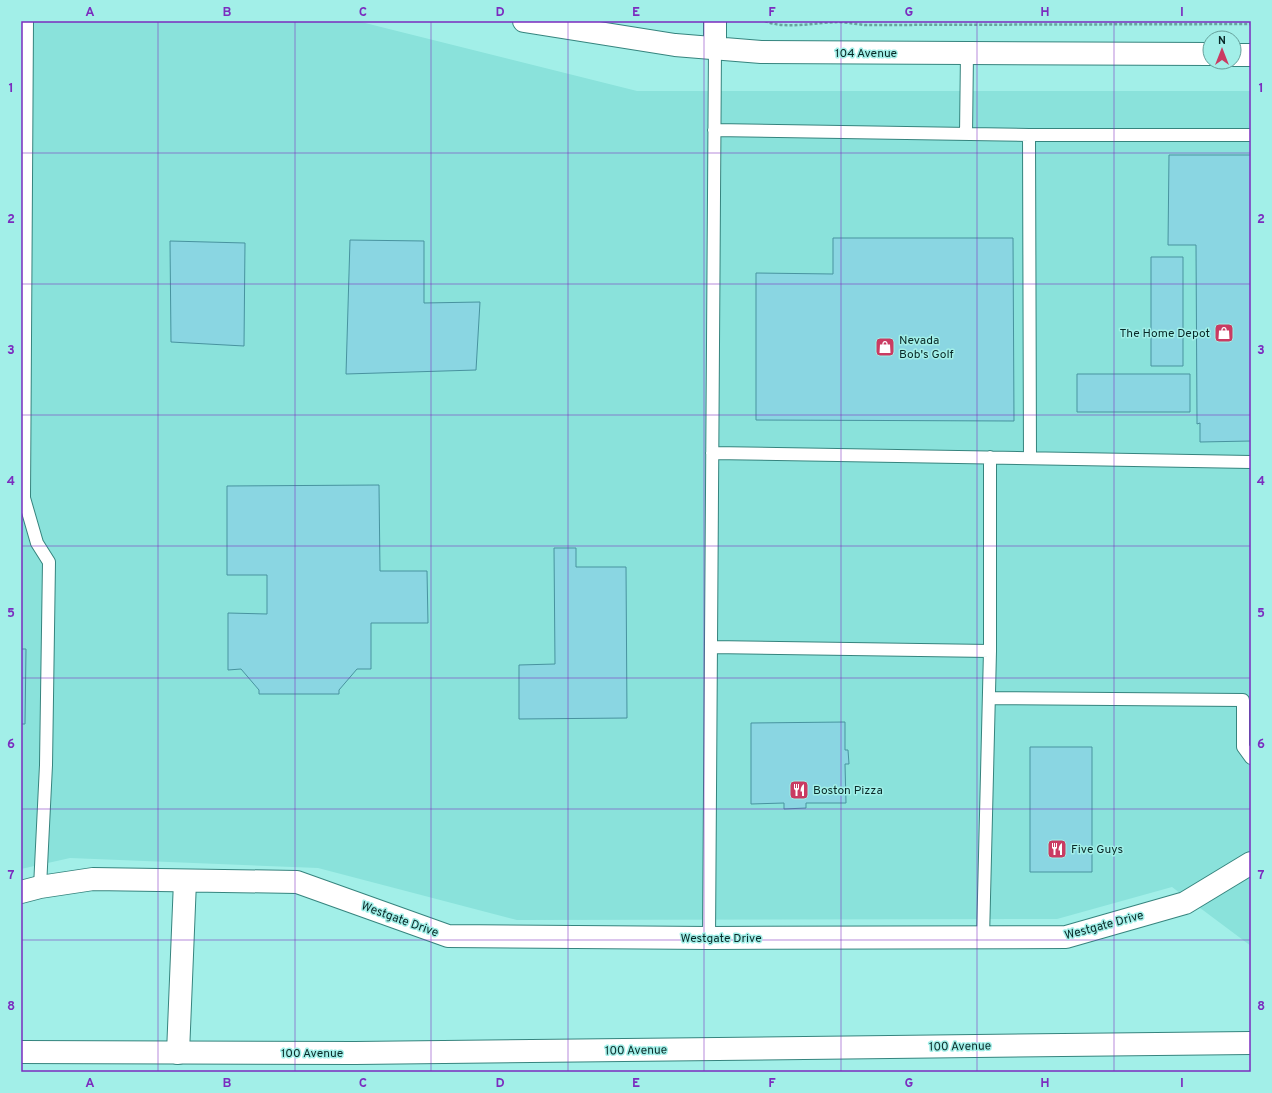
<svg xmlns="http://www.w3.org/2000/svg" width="1272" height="1093" font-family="Overpass,sans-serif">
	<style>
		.built { fill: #8ae2db }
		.building { fill: #8ad6e2; stroke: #48939f }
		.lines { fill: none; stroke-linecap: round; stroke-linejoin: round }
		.service-casing { stroke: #36847e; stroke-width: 14 }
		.tertiary-casing { stroke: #36847e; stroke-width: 24 }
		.primary-casing { stroke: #36847e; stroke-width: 24 }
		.path { stroke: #67a39e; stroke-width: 2.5; stroke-dasharray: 3 2; stroke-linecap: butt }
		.service { stroke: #fff; stroke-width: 12 }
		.tertiary { stroke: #fff; stroke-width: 22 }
		.primary { stroke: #fff; stroke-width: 22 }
		.grid { fill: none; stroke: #7b2cbf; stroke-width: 1; stroke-opacity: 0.55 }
		.labels { text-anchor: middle; stroke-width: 3; stroke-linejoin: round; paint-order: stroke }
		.street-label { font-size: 12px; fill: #092a28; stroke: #a2efe8 }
		.poi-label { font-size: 12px; fill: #092a28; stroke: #a2efe8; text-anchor: start }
		.neatline { fill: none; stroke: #7b2cbf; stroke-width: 1.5 }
		.grid-label { font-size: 13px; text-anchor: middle; font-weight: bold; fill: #7b2cbf }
	</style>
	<rect width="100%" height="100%" fill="#a2efe8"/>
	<!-- built -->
	<path class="built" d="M21,21H357L637,91H1251V946L1172,887L1057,919L517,920L318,868L70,858L21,869Z"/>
	<!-- building -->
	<path class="building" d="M1169,155H1251V441L1200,442V423L1197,424V420L1196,245H1168Z
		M833,238H1013L1014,421L756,420V273L833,274Z
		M350,240L424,241V303L480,302L476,370L346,374Z
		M170,241L245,243L244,346L171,342Z
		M1151,257H1183V366H1151Z
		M1077,374H1190V412H1077Z
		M379,485L380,571H427L428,623H371V669H357L339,690V694H259V690L241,669L228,670V613L267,614V575H227V486Z
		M554,548H576V567H626L627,718L519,719V665L555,664Z
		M21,649H26L25,724H21Z
		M845,722V750H848L849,764H845L846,803H806V808L784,809V803L751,804V723Z
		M1030,747H1092V872H1030Z"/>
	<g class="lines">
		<defs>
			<path id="service" d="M27,21L24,498L37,543L49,562L46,765L40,887
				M714,130L1029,135L1030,458
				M966,134L967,53
				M1029,135H1251
				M712,453L1251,462
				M711,647L990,651
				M989,698L1243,700V747L1251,758
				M709,938L715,48
				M983,938L990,651V457"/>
			<path id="tertiary" d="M524,21L675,45L761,52L1210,54
				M715,48V21
				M1234,55H1251
				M21,892L40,887L93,879L297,882L448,936L709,938L1066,937L1185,903L1251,863
				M178,1053L185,881"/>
			<path id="primary" d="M21,1052L355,1053L1251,1043"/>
		</defs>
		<!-- service casing -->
		<use href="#service" class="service-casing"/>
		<!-- tertiary casing -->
		<use href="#tertiary" class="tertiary-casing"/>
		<!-- primary casing -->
		<use href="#primary" class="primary-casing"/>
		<!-- path -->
		<path class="path" d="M765,21C786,30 817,22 840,22C849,23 857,24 865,25L1251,24"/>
		<!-- service -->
		<use href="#service" class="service"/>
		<!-- tertiary -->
		<use href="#tertiary" class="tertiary"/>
		<!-- primary -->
		<use href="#primary" class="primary"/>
	</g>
	<!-- grid -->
	<path class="grid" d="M158,21V1072M295,21V1072M431,21V1072M568,21V1072M704,21V1072M841,21V1072M977,21V1072M1114,21V1072M21,153H1251M21,284H1251M21,415H1251M21,546H1251M21,678H1251M21,809H1251M21,940H1251"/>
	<!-- icons -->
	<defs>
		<symbol id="shop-square" viewBox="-11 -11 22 22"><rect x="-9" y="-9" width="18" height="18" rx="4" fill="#ca3b62" stroke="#a2efe8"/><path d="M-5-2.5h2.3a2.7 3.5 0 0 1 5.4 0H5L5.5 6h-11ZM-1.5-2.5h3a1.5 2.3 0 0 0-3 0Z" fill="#fff"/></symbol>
		<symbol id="restaurant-square" viewBox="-11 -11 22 22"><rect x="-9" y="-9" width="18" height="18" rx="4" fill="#ca3b62" stroke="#a2efe8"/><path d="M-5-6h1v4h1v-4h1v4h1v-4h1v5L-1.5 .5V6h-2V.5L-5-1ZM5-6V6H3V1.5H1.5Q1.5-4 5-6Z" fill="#fff"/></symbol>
	</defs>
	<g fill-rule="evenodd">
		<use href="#shop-square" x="1213" y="322" width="22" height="22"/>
		<use href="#shop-square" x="874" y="336" width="22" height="22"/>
		<use href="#restaurant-square" x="788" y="779" width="22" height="22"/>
		<use href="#restaurant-square" x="1046" y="838" width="22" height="22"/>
	</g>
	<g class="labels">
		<!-- street labels -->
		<g class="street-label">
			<text x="866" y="57">104 Avenue</text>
			<text transform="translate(400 919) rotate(20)" y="4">Westgate Drive</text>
			<text transform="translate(1104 925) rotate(-15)" y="4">Westgate Drive</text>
			<text x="721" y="942">Westgate Drive</text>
			<text transform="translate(960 1046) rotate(-1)" y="4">100 Avenue</text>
			<text transform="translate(636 1050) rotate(-1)" y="4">100 Avenue</text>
			<text x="312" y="1057">100 Avenue</text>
		</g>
		<!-- poi labels -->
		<g class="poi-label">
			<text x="1210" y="337" text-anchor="end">The Home Depot</text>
			<text x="899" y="344">Nevada<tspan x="899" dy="14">Bob's Golf</tspan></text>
			<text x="813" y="794">Boston Pizza</text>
			<text x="1071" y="853">Five Guys</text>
		</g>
	</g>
	<!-- border -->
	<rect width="1272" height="1093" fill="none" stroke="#a2efe8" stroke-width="44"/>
	<!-- north arrow -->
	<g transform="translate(1222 50)"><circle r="19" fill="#a2efe8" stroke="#65a09b"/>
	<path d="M0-3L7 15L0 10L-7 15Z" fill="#ca3b62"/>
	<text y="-6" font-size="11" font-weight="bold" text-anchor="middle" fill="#092a28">N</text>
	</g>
	<rect x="22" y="22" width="1228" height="1049" class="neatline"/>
	<g class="grid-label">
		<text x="90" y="16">A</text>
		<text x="227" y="16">B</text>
		<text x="363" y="16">C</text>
		<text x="500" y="16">D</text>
		<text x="636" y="16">E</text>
		<text x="772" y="16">F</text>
		<text x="909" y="16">G</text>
		<text x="1045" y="16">H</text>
		<text x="1182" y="16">I</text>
		<text x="11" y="92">1</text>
		<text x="1261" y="92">1</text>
		<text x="11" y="223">2</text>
		<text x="1261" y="223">2</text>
		<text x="11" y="354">3</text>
		<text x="1261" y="354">3</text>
		<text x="11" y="485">4</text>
		<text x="1261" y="485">4</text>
		<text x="11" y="617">5</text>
		<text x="1261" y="617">5</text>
		<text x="11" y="748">6</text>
		<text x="1261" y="748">6</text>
		<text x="11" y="879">7</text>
		<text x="1261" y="879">7</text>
		<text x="11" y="1010">8</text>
		<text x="1261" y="1010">8</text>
		<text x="90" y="1087">A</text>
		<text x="227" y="1087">B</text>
		<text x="363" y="1087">C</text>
		<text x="500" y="1087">D</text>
		<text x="636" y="1087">E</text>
		<text x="772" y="1087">F</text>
		<text x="909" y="1087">G</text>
		<text x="1045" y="1087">H</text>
		<text x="1182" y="1087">I</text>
	</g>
</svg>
